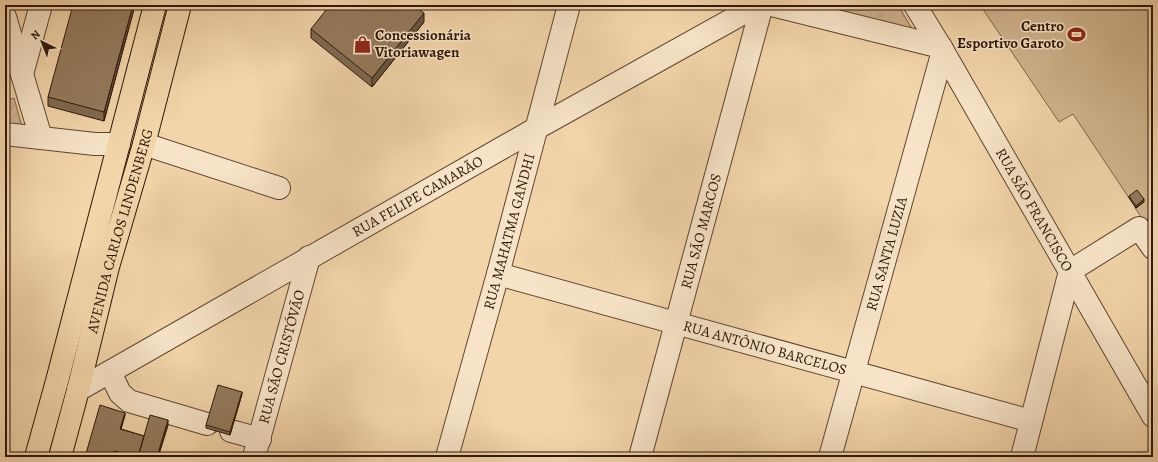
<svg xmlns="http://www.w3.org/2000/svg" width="1158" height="462" font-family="Alegreya,serif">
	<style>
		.grass { fill: #d2b58f; stroke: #80664c }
		.park { fill: url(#park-tufts); stroke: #80664c }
		.garden { fill: url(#garden-furrows); stroke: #80664c }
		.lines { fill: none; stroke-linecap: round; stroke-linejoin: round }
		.minor-casing { stroke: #5f4632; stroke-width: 24 }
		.major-casing { stroke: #2e170a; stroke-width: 24 }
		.minor { stroke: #f7e4c8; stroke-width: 22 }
		.major { stroke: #f3d5aa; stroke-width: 22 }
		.wall { fill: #7f6950; stroke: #2e170a }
		.shaded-wall { fill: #685541; stroke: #2e170a }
		.building { fill: #947a5d; stroke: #2e170a }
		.labels { text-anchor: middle; stroke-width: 3; stroke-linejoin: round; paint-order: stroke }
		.poi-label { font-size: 15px; font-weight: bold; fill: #2e170a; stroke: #f7e4c8; text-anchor: end }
		.street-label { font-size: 15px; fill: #2e170a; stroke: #f7e4c8 }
	</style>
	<defs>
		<pattern id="park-tufts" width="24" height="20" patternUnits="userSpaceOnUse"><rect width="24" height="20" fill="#d2b58f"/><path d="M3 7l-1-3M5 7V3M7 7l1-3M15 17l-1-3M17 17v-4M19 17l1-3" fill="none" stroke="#b59b7a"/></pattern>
		<pattern id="garden-furrows" width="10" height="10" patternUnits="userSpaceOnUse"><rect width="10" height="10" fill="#d2b58f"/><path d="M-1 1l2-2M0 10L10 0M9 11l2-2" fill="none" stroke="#b59b7a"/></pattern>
	</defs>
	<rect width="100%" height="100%" fill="#f3d5aa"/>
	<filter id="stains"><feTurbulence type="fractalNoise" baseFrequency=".005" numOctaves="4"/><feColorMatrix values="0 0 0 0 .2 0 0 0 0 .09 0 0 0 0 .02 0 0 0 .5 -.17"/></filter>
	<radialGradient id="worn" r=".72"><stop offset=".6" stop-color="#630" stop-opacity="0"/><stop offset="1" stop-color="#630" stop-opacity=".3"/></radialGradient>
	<!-- grass -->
	<path class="grass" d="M980,5H1153V234L1135,208L1137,192L1129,198L1073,114L1059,122Z"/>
	<!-- park -->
	<path class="park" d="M818,5H898L914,32Z"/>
	<!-- garden -->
	<path class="garden" d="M14,98L23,130L5,128V101Z"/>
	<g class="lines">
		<defs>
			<g id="minor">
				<path d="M772,5L941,47"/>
				<path id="s1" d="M915,5L943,51L1153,416"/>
				<path d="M5,17L41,138"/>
				<path d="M22,74L41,5"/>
				<path d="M5,134L95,144H119"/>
				<path d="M144,144L279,188"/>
				<path id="s2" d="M498,274L1031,421"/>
				<path d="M110,372L120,393L129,401L207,424"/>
				<path id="s3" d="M78,390L537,128L758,5"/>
				<path d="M231,431L260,439"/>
				<path id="s4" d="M254,457L309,257"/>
				<path id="s5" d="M447,457L498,274L569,5"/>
				<path id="s6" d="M640,457L762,5"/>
				<path id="s7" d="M830,457L943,51"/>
				<path d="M1022,457L1070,271L1139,228L1153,248"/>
			</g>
			<g id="major">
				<path d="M36,457L57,381L155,5"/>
				<path id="s8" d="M60,457L78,390L108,267L144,144L180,5"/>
			</g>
		</defs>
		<!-- minor casing -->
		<use href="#minor" class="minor-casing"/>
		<!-- major casing -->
		<use href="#major" class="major-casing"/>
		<!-- minor -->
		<use href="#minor" class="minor"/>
		<!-- major -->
		<use href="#major" class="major"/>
	</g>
	<!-- wall -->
	<path class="wall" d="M135,5L104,121L48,106V97Z
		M424,22L372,87L311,38V29Z
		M1129,196L1144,202L1136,208L1129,198Z
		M242,394L230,435L206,428V425Z
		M125,415L121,429L144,436L168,425L158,457H127L114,453L113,457H85Z"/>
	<!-- shaded-wall -->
	<path class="shaded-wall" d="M133,5H135L104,121V112Z
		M424,13V22L372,87V78Z
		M1144,199V202L1136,208V206Z
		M242,392V394L230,435V432Z
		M125,413V415L120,432V429Z
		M168,420V425L158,457H157Z"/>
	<!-- building -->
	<path class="building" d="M73,5H133L104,112L48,97Z
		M330,5H413L424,13L372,78L311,29Z
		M1137,190L1144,199L1136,206L1129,196Z
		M218,385L242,392L230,432L206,425Z
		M100,405L125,413L120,429L144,436L138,457L114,451L112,457H85Z
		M150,415L168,420L157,457H138Z"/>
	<!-- icons -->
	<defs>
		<symbol id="stadium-bare" viewBox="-9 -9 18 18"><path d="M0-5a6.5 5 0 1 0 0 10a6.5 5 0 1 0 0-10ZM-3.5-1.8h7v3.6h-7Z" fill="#8f2418" stroke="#f7e4c8" stroke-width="2.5" paint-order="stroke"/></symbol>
		<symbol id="shop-bare" viewBox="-9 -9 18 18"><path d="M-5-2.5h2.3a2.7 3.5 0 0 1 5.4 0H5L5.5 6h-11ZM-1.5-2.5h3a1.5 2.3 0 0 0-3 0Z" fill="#8f2418" stroke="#f7e4c8" stroke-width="2.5" paint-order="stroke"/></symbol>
	</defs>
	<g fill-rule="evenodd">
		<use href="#stadium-bare" x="1064" y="22" width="25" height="25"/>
		<use href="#shop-bare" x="350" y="32" width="25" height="25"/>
	</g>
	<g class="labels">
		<!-- poi labels -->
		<g class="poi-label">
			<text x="1064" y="31">Centro<tspan x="1064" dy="17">Esportivo Garoto</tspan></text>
			<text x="375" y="40" text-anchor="start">Concessionária<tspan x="375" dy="17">Vitoriawagen</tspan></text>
		</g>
		<!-- street labels -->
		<g class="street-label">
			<text dy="5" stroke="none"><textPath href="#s3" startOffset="391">RUA FELIPE CAMARÃO</textPath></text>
			<text dy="5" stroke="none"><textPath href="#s1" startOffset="237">RUA SÃO FRANCISCO</textPath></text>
			<text dy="5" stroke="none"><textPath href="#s8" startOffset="234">AVENIDA CARLOS LINDENBERG</textPath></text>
			<text dy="5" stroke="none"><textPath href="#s5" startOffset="234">RUA MAHATMA GANDHI</textPath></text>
			<text dy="5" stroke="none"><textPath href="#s6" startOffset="234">RUA SÃO MARCOS</textPath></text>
			<text dy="5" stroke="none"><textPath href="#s7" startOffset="211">RUA SANTA LUZIA</textPath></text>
			<text dy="5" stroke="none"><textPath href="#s2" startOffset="277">RUA ANTÔNIO BARCELOS</textPath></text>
			<text dy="5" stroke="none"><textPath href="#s4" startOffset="104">RUA SÃO CRISTÓVÃO</textPath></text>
		</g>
	</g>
	<!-- margin -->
	<rect width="1158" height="462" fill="none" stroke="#f3d5aa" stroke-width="20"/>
	<rect x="6" y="6" width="1146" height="450" fill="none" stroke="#2e170a" stroke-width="2"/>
	<rect x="10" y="10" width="1138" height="442" fill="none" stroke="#2e170a"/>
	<!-- north arrow -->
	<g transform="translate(42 42) rotate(317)" stroke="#f7e4c8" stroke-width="3" paint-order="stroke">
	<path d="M0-3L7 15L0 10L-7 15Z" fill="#2e170a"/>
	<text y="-6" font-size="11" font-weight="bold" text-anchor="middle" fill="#2e170a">N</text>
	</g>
	<rect width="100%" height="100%" filter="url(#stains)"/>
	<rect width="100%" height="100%" fill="url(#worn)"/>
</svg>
